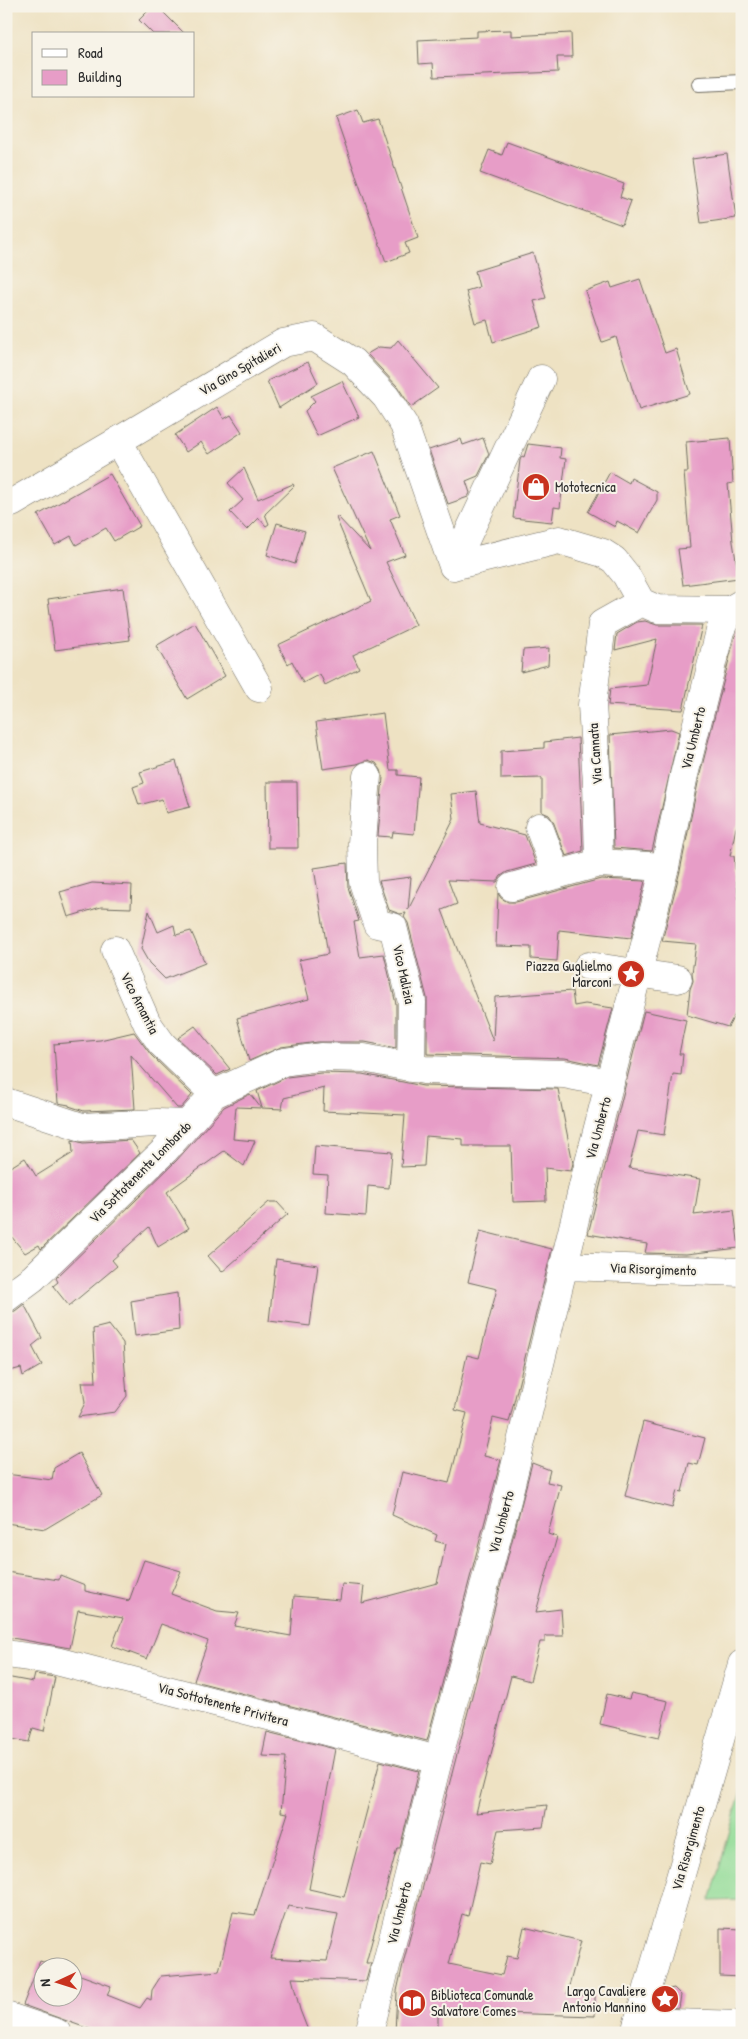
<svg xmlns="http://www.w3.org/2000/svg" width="748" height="2039" font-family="'Patrick Hand',sans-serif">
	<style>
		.green { fill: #92dc97; stroke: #5e8461 }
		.building { fill: #e79dc7; fill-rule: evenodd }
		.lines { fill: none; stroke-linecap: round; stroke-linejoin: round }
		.lane-casing { stroke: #6f6b60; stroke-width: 16 }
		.street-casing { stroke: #6f6b60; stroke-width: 29 }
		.secondary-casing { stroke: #6f6b60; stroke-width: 29 }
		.lane { stroke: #fff; stroke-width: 14 }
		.street { stroke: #fff; stroke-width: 28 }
		.secondary { stroke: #fff; stroke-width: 28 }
		.labels { text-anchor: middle; stroke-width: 4; stroke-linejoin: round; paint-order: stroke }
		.street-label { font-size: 14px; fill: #2b2b2b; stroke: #f7f3e8 }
		.poi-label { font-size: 14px; fill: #2b2b2b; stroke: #f7f3e8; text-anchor: start }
	</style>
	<rect width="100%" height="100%" fill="#f7f3e8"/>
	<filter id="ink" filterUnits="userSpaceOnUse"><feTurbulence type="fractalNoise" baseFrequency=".02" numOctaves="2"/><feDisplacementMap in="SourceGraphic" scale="10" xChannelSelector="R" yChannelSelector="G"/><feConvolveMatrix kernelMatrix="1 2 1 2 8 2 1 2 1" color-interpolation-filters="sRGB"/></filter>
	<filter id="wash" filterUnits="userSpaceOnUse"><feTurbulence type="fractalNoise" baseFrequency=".0096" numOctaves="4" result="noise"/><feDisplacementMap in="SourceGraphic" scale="20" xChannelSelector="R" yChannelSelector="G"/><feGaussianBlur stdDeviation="1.12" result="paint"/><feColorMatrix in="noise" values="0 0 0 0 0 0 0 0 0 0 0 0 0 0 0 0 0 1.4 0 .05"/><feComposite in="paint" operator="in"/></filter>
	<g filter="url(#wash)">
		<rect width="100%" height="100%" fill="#eee2c3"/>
		<!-- green -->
		<path class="green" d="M742,1787V1900L710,1901Z"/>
		<g id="blocks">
			<!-- building -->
			<path class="building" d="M153,6H157L185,34H153L139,20Z
				M511,30V36L571,33L572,57H557L558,72L434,77L433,63L419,64L418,40L477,37V31Z
				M358,110L363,123L378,119L418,238L405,243L409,253L386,262L336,118Z
				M507,142L624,184L620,197L631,201L622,225L480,173L489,150L502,155Z
				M727,154L736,218L701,223L692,159Z
				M533,253L546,298L534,301L542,327L493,342L487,320L475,323L466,291L479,287L475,271Z
				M640,279L665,353L676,349L690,394L639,410L616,337L602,342L585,291L610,282L612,288Z
				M398,340L438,388L411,407L397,386L367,354L379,347L391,348Z
				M308,362L318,383L279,408L267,381Z
				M342,381L359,417L317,436L305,411L315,401L311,396Z
				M217,407L224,419L231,415L242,432L209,454L201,442L186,452L175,435Z
				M483,438L489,454L478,476L466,481L470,493L468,497L448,504L429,450L461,439L463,445Z
				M730,438L733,483L728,484L733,542L739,578L683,585L678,549L690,548L684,472H688L686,442Z
				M528,444L561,448L560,458L566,459L560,508L554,507L552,522L513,518L520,460L522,456L524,457Z
				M374,451L400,515L390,519L405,555L386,562L416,625L353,655L359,668L325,685L320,674L303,683L292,661L288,664L278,645L371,601L336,518L338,517L370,551L332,468Z
				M244,468L258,499L293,484L294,486L265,514L269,524L266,526L259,518L247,530L230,512L243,500L228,483Z
				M610,472L629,483L631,478L657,492V500L639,533L617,521L615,527L588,512Z
				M110,474L140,526L114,541L106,528L76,545L71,536L55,545L38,515Z
				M277,523L305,531L295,564L267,555Z
				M123,588L130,640L55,650L48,599Z
				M645,621L657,625H702L683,710L608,705L610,689L647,685L657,639L615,650L617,634L637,622Z
				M742,622V817L736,828L730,856H734L742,931V978L738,1009L728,1027L687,1015L690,989L693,981L692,973L696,944L662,941L680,871L699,778L735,636Z
				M195,623L225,676L187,699L156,646Z
				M549,648L548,665L521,672L523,650Z
				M383,713L390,770H398V775L419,777L414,834L393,832L392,837L378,836L383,777L381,770L376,763L368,760L357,764L323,769L316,722Z
				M671,729L679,732L652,851L614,848L610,735Z
				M578,738L583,851L566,856L553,821L549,815L542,812V778L501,779V751L544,748V742Z
				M176,761L190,807L166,813L162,799L139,805L133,787L144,783L140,772Z
				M267,782H297L298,848H268Z
				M476,791L480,823L525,835L536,864L507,872L501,876L497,882L448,880L457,904L442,910L493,1041L495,997L572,991L574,1006L585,1004L613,1008L598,1065L565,1058L427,1054V998L408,923L404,917L406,913L400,914L389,910L379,881L411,877L408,910L454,819L451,794Z
				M347,863L348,887L359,921L354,922L360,957L384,954L396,1004V1048L365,1042H318L281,1047L249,1061L237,1018L309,999L299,960L328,954L314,868Z
				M601,879L645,881L631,938L559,930L557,961L531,959V947L496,946L498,893L501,898L508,902H516Z
				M92,883L132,885L131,908L101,907L68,917L60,892Z
				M149,911L158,932L174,925L176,935L191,931L205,963L165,979L149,963L141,949Z
				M644,1011L686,1020L679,1054H683L681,1075L673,1074L664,1135L638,1131L629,1168L700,1179L694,1215L734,1210L739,1248L686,1254L645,1253L647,1244L588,1234Z
				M195,1026L230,1069L217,1075L178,1038Z
				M134,1032L151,1055L192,1095L181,1108H177L131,1055L135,1109L84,1111L69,1106V1105L58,1103L54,1044L100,1040Z
				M321,1073L362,1074L423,1086L558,1089L573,1163L571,1171L545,1168L546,1201L513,1202L511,1146H463V1139L426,1136L424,1166L401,1167L405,1115L323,1111L324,1088L284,1098L282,1109L262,1108L257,1091L287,1077Z
				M250,1094L261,1108L236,1107L233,1139L255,1141L244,1166L224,1151L167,1192L189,1228L158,1247L149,1227L112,1260L117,1266L69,1306L53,1286L58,1282L56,1278L176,1161L224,1107Z
				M72,1140L83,1143L131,1140L140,1153L41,1249L39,1245L25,1253L6,1230V1170L25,1158L36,1176L73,1153Z
				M315,1146L392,1152L389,1188L368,1186L366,1216L326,1213L328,1175L313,1174Z
				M269,1202H277L288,1214L222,1272L208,1256Z
				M480,1231L552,1249L509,1422L493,1418L484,1456L501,1460L427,1741L194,1681L208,1641L161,1624L147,1659L112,1646L123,1618L78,1610L70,1648L6,1637V1572L59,1580L60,1575L85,1585V1591L129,1601L144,1560L181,1571L171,1594L217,1611L239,1613L234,1626L291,1636L294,1596L340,1600L342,1584L364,1586L362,1603L437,1583L446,1544L435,1541L437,1535L392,1515L402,1472L449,1483L467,1413L455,1410L467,1355L479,1358L497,1289L468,1282Z
				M276,1259L318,1265L310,1326L269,1321Z
				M177,1293L179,1330L135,1336L131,1301Z
				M24,1304L42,1338L32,1346L42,1365L23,1376L21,1368L6,1372V1313L15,1311Z
				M109,1325L123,1343L127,1396L115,1412L78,1417L85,1403L82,1382H96L93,1329Z
				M643,1422L705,1438L698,1465L689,1463L682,1492L677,1491L672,1508L625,1496Z
				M79,1453L102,1495L45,1529L6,1523V1474L52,1480L54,1468Z
				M532,1463L550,1470L547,1482L561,1485L548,1534L557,1537L536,1612L561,1609L563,1636H545V1642H540L530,1681L511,1676L476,1813L547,1805L543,1827L498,1830L490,1864L480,1862L468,1916L462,1914L449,1964L502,1975L507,1956L517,1958L524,1927L581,1941L567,1994L595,1996V2016L438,2011V2033H395L397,1991L404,1960Z
				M35,1674L55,1677L44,1731L33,1728L29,1742L6,1738V1677L33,1682Z
				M631,1693L668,1701L659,1738L600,1724L607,1694L629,1699Z
				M267,1732L335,1749L309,1889L344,1897L380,1761L419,1771L400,1848H397L366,1963H371L366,1981L292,1978L300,2010L309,2033H100L23,2005L40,1961L56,1966H42V1996H72V1972L111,1986L107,1995L140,2008L147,1998L151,2000L152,1990L161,1976L219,1971L233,1912L255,1915L288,1813L281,1812L286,1757L262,1756ZM288,1906L338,1914L327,1961L270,1958Z
				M720,1928L742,1929V1977L720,1976Z
				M674,1988L681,1995L679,2008L663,2007L660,2003L664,1990Z"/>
		</g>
	</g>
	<g filter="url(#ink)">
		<use href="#blocks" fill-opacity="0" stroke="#6f6b60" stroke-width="1"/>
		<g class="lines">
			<defs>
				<path id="lane" d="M699,84L742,82"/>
				<path id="street" d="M12,503L118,441
					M453,566L541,379
					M641,602L602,624L592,705L597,783L599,863L665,867
					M259,688L118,441L283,343L314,337L353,362L386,397L404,425L453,566L559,540L603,553L614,560L626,575L641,602L657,609L730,610
					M367,776L362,843L363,882L377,924L393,927L412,1002L411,1068
					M539,827L557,875
					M512,887L599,863
					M115,950L147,1023L162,1044L214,1094
					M588,966L678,979
					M6,1102L82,1127L157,1123L188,1124
					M6,1298L33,1278L165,1150L214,1094L283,1062L320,1057L364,1058L424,1070L564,1074L610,1083
					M6,1654L56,1661L438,1760
					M6,2016L57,2033
					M638,2022L742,2025"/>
				<path id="secondary" d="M565,1266L742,1272
					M369,2033L438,1760L507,1500L584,1182L665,867L684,775L720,631L730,610L742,603
					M635,2033L742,1664"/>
			</defs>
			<!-- lane casing -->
			<use href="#lane" class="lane-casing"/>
			<!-- street casing -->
			<use href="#street" class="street-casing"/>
			<!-- secondary casing -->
			<use href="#secondary" class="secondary-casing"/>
			<!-- lane -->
			<use href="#lane" class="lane"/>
			<!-- street -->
			<use href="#street" class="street"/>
			<!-- secondary -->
			<use href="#secondary" class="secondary"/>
		</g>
	</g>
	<!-- icons -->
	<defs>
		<symbol id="shop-disc" viewBox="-11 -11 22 22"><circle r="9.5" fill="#c8321e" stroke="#f7f3e8"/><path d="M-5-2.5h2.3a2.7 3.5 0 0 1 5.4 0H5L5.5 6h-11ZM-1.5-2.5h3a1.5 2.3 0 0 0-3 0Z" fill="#fff"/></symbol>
		<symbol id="sight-disc" viewBox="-11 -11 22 22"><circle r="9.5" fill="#c8321e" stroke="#f7f3e8"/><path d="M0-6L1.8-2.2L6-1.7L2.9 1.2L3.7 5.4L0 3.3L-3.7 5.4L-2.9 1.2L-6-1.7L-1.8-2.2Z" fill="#fff"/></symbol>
		<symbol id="library-disc" viewBox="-11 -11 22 22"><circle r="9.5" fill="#c8321e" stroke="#f7f3e8"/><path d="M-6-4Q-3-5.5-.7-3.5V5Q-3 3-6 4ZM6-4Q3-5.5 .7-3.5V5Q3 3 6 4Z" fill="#fff"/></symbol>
	</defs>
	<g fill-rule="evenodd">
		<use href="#shop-disc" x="520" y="471" width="32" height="32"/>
		<use href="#sight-disc" x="615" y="958" width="32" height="32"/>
		<use href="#sight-disc" x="649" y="1983" width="32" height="32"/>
		<use href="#library-disc" x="396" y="1987" width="32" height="32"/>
	</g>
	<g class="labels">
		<!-- street labels -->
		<g class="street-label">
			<text transform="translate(240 369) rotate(-30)" y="5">Via Gino Spitalieri</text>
			<text transform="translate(693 738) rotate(-76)" y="5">Via Umberto</text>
			<text transform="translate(595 754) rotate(-94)" y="5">Via Cannata</text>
			<text transform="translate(404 974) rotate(78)" y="5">Vico Malizia</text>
			<text transform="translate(140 1003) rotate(63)" y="5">Vico Amantia</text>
			<text transform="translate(598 1128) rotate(-75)" y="5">Via Umberto</text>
			<text transform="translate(140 1172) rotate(-45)" y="5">Via Sottotenente Lombardo</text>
			<text transform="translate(653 1269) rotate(2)" y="5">Via Risorgimento</text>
			<text transform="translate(501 1522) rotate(-75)" y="5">Via Umberto</text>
			<text transform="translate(223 1704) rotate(15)" y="5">Via Sottotenente Privitera</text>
			<text transform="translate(688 1848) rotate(-74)" y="5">Via Risorgimento</text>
			<text transform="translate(399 1913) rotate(-76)" y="5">Via Umberto</text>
		</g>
		<!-- poi labels -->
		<g class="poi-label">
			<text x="555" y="492">Mototecnica</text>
			<text x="612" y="971" text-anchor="end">Piazza Guglielmo<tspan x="612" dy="16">Marconi</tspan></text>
			<text x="646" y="1996" text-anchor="end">Largo Cavaliere<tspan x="646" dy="16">Antonio Mannino</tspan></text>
			<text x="431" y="2000">Biblioteca Comunale<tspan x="431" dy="16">Salvatore Comes</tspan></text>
		</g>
	</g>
	<!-- margin -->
	<rect width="748" height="2039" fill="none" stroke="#f7f3e8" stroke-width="25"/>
	<!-- legend -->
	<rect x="32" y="32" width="162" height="65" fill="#f7f3e8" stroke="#a5a39c"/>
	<rect x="42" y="49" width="25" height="8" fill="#ffffff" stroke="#a5a39c"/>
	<text x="78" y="58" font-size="15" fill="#2b2b2b">Road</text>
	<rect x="42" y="70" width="25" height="15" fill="#e79dc7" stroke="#a5a39c"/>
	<text x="78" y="82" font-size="15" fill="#2b2b2b">Building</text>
	<!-- north arrow -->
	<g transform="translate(58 1982) rotate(266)"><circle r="24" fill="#f7f3e8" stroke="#a5a39c"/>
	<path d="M0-4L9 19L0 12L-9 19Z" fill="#c8321e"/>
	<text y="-8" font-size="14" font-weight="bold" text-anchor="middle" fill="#2b2b2b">N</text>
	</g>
</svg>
